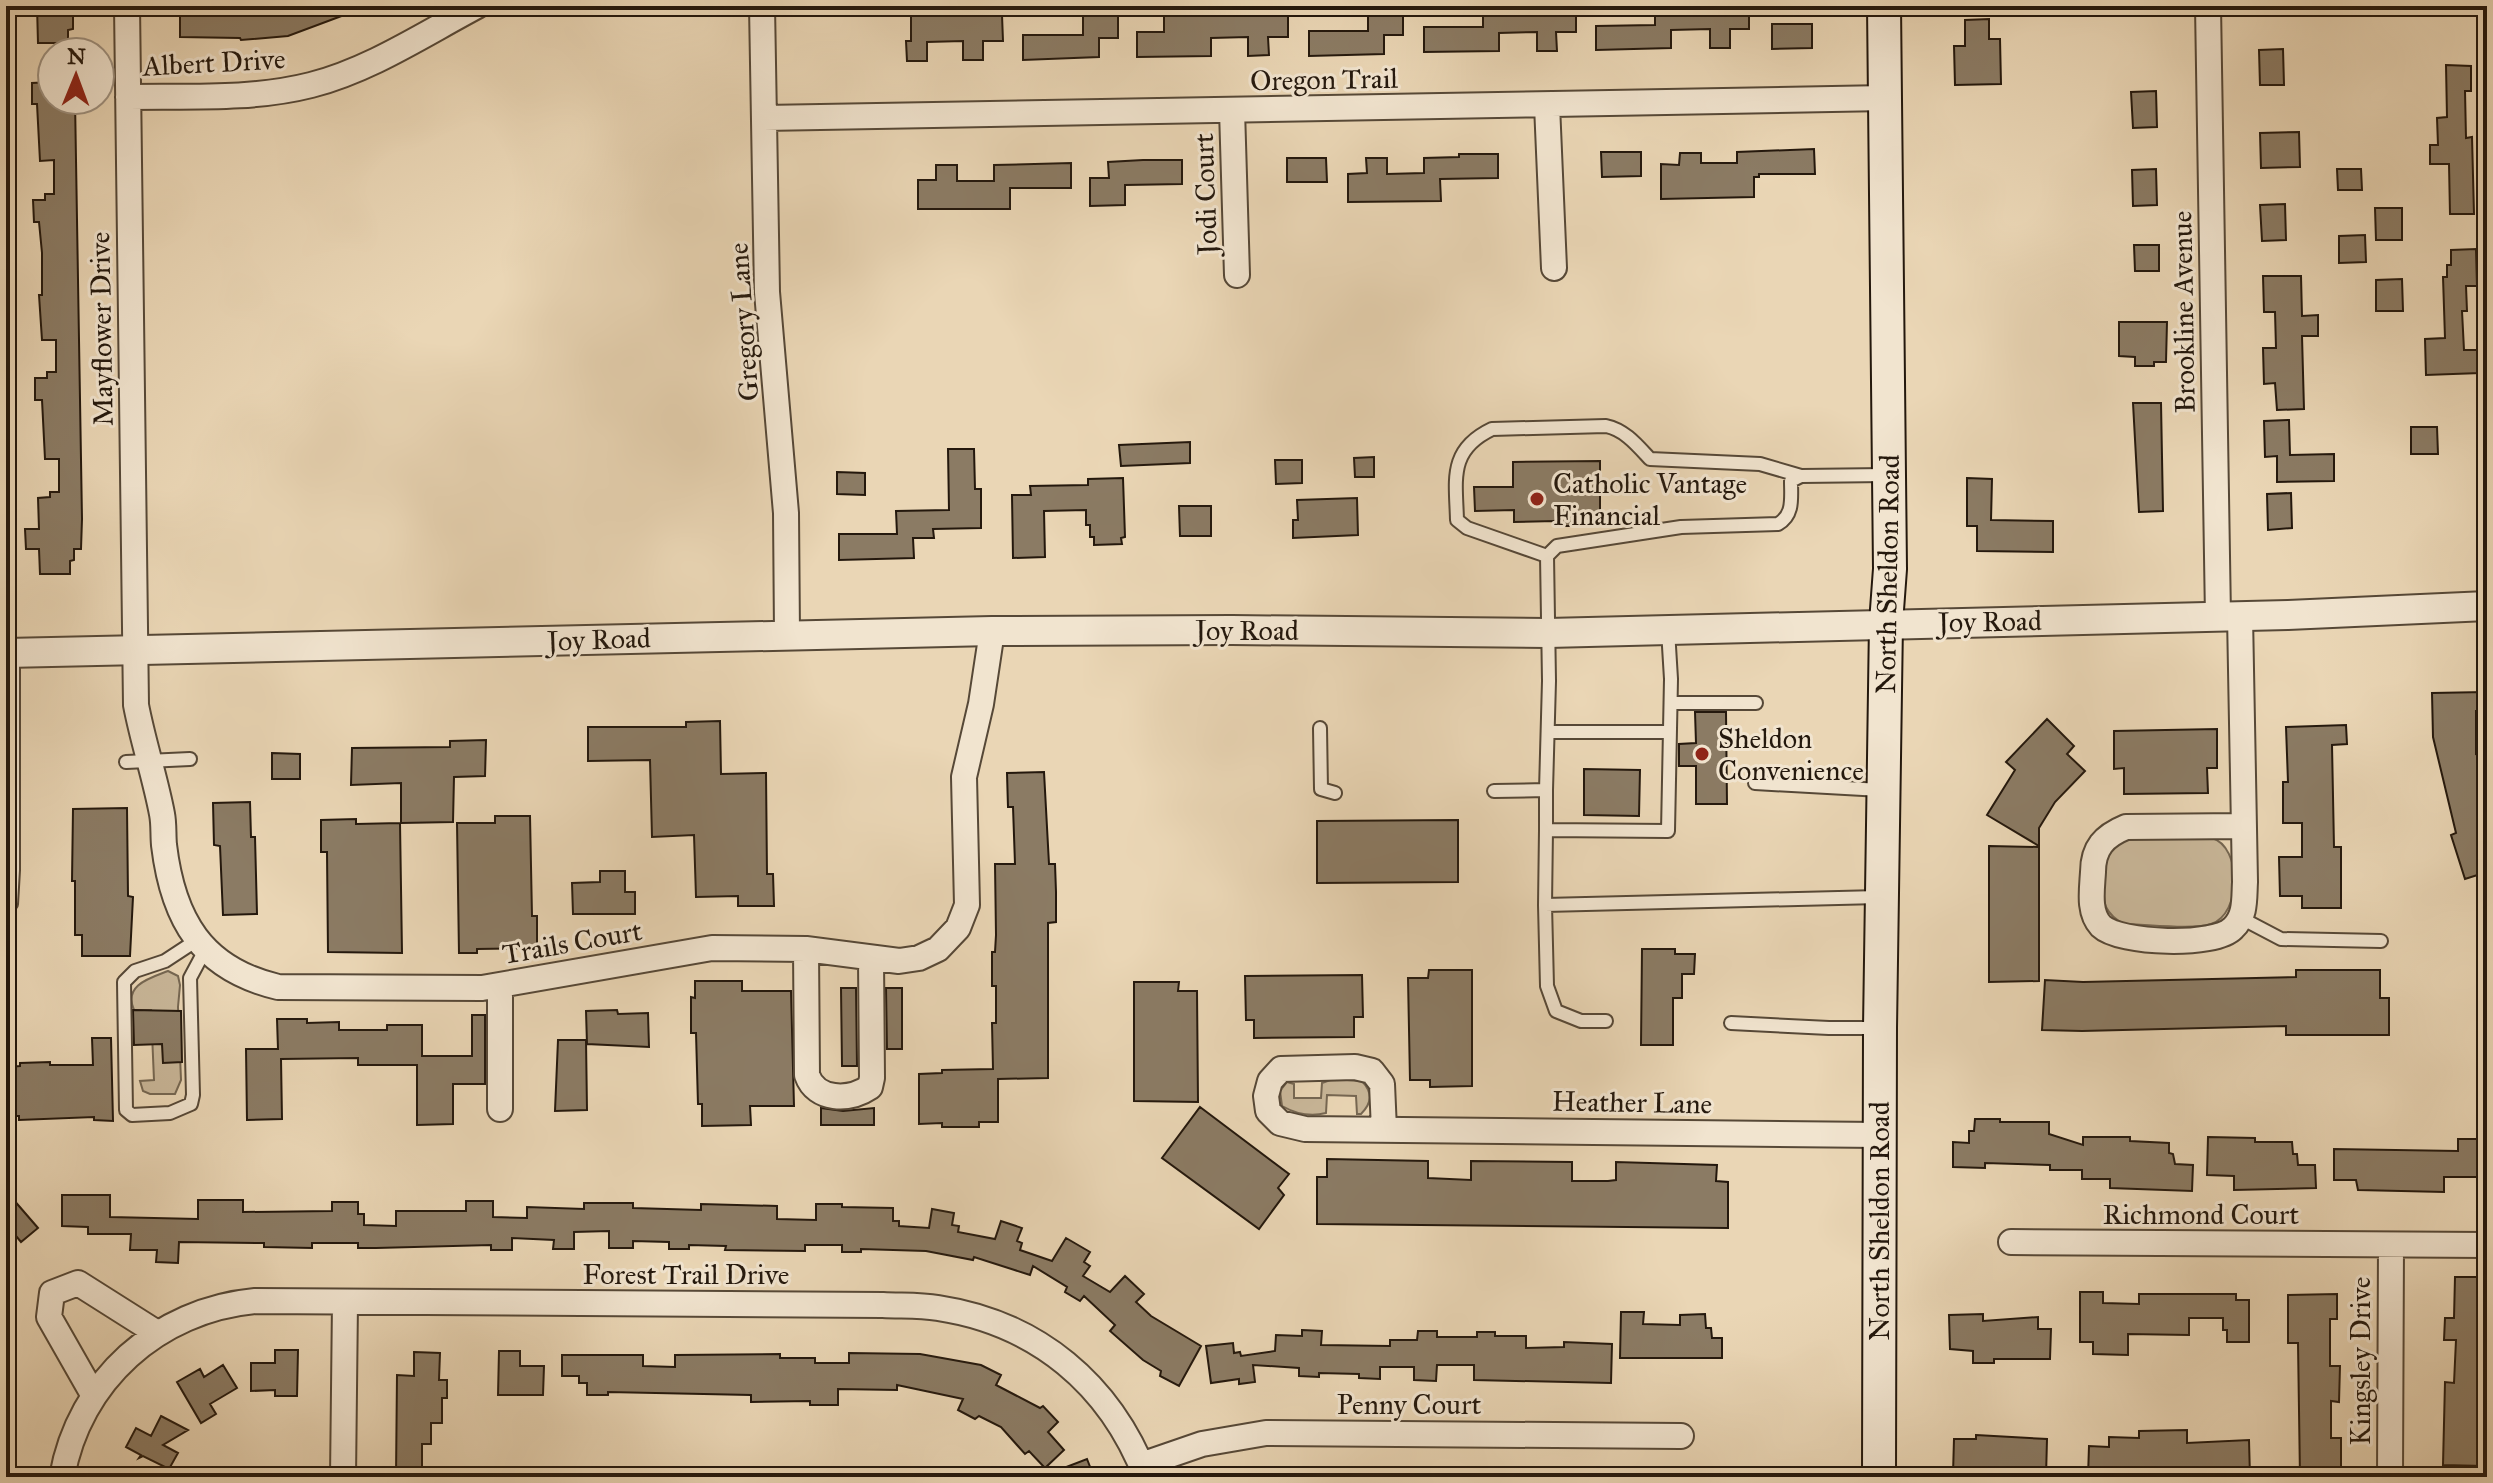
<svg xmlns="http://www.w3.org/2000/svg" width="2493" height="1483" font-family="'IM FELL Great Primer',serif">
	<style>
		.grass { fill: #c8b698; stroke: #766752; stroke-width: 2 }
		.building { fill: #8b7b64; stroke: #24180d; stroke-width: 2 }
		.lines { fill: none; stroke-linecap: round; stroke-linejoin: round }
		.service-casing { stroke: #564837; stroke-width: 16 }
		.minor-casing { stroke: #564837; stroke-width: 28 }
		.tertiary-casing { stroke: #564837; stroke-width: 32 }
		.secondary-casing { stroke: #24180d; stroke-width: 36 }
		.service { stroke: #f1e4cf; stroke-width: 12 }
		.minor { stroke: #f1e4cf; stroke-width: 24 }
		.tertiary { stroke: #f1e4cf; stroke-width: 28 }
		.secondary { stroke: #f1e4cf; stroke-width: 32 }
		.poi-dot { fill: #8f2418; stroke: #f1e4cf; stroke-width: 3 }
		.labels { text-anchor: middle; stroke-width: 6; stroke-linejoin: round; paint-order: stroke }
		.street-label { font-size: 28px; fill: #24180d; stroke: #f1e4cf }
		.poi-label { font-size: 28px; fill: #24180d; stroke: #f1e4cf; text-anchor: start }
	</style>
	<rect width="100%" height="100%" fill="#ead6b5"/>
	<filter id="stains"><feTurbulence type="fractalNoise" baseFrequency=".0025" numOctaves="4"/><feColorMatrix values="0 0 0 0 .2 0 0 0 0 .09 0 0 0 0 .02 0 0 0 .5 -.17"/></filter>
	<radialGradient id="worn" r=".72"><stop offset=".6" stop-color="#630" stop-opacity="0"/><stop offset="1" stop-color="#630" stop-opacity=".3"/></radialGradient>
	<!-- grass -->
	<path class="grass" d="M2131,837C2151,837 2195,832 2212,838C2242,847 2242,914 2211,924C2193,930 2145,924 2124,924C2116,920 2110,915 2106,907C2102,897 2104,860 2110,851C2114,844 2124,841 2131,837Z
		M168,971L178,976L180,985L178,1007L181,1080L175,1094H150L143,1091L140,1081L154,1080L151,1010H134C123,985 150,978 168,971Z
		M1333,1079L1362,1081C1373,1093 1372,1103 1361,1114H1357L1356,1096L1327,1095L1326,1113C1310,1117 1296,1114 1282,1106L1280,1091L1287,1082L1294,1084V1098H1321L1322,1083Z"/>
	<!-- building -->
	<path class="building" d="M37,6H73V29L68,30V43H38Z
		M180,6H258L263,7L266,15L303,11L301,6L363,8L288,36L241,40L240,38L180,37Z
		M1164,6H1185V12L1288,10V37H1268L1269,55L1248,56V37L1211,38V56L1137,57V32H1164Z
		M1483,6H1576V32H1556L1557,51H1537V32L1499,33V51L1424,52V27H1483Z
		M1655,6H1749V29H1730V48H1710V29L1671,30V48L1596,50V26L1655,25Z
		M1368,9H1403V35H1384V54L1309,56V31H1368Z
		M1083,12H1118V38H1099V57L1023,60V35H1083Z
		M1002,15L1003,41H983V60H963V41L927,42V61H907L906,41H911V16Z
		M1989,19V39H2000L2001,84L1955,85L1954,46H1965V20Z
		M1772,24H1812V48L1772,49Z
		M2283,49L2284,85H2260L2259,50Z
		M2446,65L2471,66V91H2465L2466,138L2472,137L2474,214H2450L2449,164H2430V145H2438L2437,118L2447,117Z
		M52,82V100H75L82,519L81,549H74V560L70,561V574H40L39,549H26L25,529H39L38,498L50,497V492H59V459H45L42,400H35V378H47V372H56V340H42L39,295H42V253L39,222H34L33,200H45V194H54V160L40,161L37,104H32V83Z
		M2156,91L2157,127L2133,128L2131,92Z
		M2299,132L2300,167L2261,168L2260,133Z
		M1814,149L1815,174H1759V177H1754V197L1661,199V164L1679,165L1680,153H1701V163H1737V152Z
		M1601,152H1641V176L1602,177Z
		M1459,154H1498V178L1440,179L1441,201L1348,202V174L1367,173L1366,158H1387V174L1424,173V158L1459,157Z
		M1287,158H1326L1327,182H1287Z
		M1143,160H1182V184L1125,185V205L1090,206V178H1109L1108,162Z
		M1071,163V188H1010V209H918V180H936V165H957V181H994V165Z
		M2156,169L2157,205L2133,206L2132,170Z
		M2337,169H2361L2362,190H2338Z
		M2285,204L2286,240L2262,241L2260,205Z
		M2375,208H2402V240H2376Z
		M2365,235L2366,262L2339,263V236Z
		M2134,245H2159V271H2135Z
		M2476,249L2477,286H2466L2467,311H2462L2464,350H2479L2480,373L2426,375L2425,339L2445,338L2443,277H2447V265H2451V250Z
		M2263,276H2301L2302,316L2318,315V336H2302L2304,409L2277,410L2275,383L2264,384L2263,348H2276L2275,312H2264Z
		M2402,279L2403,311H2376V280Z
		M2119,322H2167L2166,362H2154V366H2135V357L2119,356Z
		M2133,403H2161L2163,511L2139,512Z
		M2289,420L2290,455L2334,454V481L2277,482V456L2265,457L2264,421Z
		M2411,427H2437L2438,454H2411Z
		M1190,442V463L1121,466L1119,445Z
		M948,449H974L975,489H981V528L933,529L934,538H913L914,558L839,560V534H897L896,511L949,510Z
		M1374,457V477H1355L1354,458Z
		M1275,460H1302V483L1276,484Z
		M1600,461V511L1587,526H1555V521L1514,522V510L1475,511L1474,487H1513V462Z
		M837,472L865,473V495L837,494Z
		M1123,478L1125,537L1121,538L1122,544L1094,545V537H1090V525H1086V510L1044,511L1045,557L1013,558L1012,495H1031L1030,486L1088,485V479Z
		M1967,478L1992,479L1991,520L2053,521V552L1977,551V526H1967Z
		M2291,493L2292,528L2268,530L2267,494Z
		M1357,498L1358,535L1293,538V520H1298L1297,500Z
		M1179,506H1211V536H1180Z
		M2485,692V711H2476V754L2483,752L2487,775L2480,776L2487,805V872L2465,879L2451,835L2456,833L2433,737L2432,693Z
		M1695,712H1726L1727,804H1696V766H1679V744L1696,743Z
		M2047,719L2074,746L2067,754L2085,771L2055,802L2039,828V846L1987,815L2015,770L2006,762Z
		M720,721L721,774L766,773L767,874H773L774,906H738V896L696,897L694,835L652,837L650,760L588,761V727H686V722Z
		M2346,725L2347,744L2332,745L2334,847H2341V908H2302V896H2280L2279,857H2302V823H2283V782H2288L2286,727Z
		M2217,729V768H2207L2208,793L2124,794V768L2114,769V731Z
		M486,740L485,776L454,777L453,822L401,823V783L351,785L352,748L450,747V741Z
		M272,753L300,754V779H272Z
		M1584,769L1640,770L1639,816L1584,815Z
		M1044,772L1049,864H1055L1056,892V922L1048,923V1078L998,1079V1122H979V1127H942V1123L919,1124V1074L942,1073V1070L993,1069L992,1023H996V986H992V952H995L996,935L995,864H1015L1013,807H1008L1007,773Z
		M250,802L251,837H255L257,914L223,915L220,846L214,845L213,803Z
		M127,808L128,896L133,897L130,956H82V935H75V881H72L73,809Z
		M495,816H530L532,916H537V948L477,949V953H459L457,823H495Z
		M356,819V824L400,823L402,953L328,952L327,852H321V820Z
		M1458,820V882L1317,883V821Z
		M1989,846L2039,847V981L1989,982Z
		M600,871H625V892H635V914H573L572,883L600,882Z
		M1642,949H1675V954H1695L1694,974H1682V998H1673V1045H1641Z
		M1429,970H1472V1086L1430,1087V1080H1410L1408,978H1428Z
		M2296,970H2380V998H2389V1035H2286V1026L2082,1031L2042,1030L2045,980L2083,982L2296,977Z
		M1362,975L1363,1017H1354V1037L1254,1038V1020H1246L1245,976Z
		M695,981H742V991H791L794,1106H750L751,1125L702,1126V1104H698L696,1033H691V997L695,998Z
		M1134,982H1179L1178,991H1197L1198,1102L1134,1101Z
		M841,988H856L857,1066H842Z
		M886,988H902V1049H887Z
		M133,1010L181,1011L182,1062L163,1063L162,1044L134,1045Z
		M617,1010L618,1014L648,1013L649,1047L587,1044L586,1011Z
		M472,1015H485V1084H453V1124L417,1125V1065H358V1058L281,1059L282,1119L247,1120L246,1049H278L277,1019H307V1023L339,1022V1030H387V1025H422V1056H472Z
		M92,1038H111L113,1121L94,1120V1117L19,1120V1116H6V1067L20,1066V1063L50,1062V1065H93Z
		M558,1040H586L587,1110L555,1111Z
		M1200,1107L1289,1174L1278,1188L1284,1195L1259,1229L1162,1158Z
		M821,1108L843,1111L874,1108V1125H821Z
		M1975,1119H2000V1122H2049V1134L2083,1145V1137H2130V1141L2169,1143V1153L2173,1154L2175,1164L2193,1165L2192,1191L2110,1188V1179H2082V1170H2050V1165L1985,1163V1168L1953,1167V1142L1969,1143V1131H1974Z
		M2208,1137L2255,1138V1142H2292L2293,1154H2297L2298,1165H2315L2316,1188L2234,1190V1176L2207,1175Z
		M2458,1139H2487V1177H2444V1192L2358,1190L2356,1180H2334V1149L2458,1151Z
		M1327,1159L1428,1161V1178L1471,1180V1161L1572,1162V1181H1608L1616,1180V1162L1717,1165L1716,1181L1728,1182V1228L1317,1224V1177H1327Z
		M6,1191L38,1228L21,1242L6,1224Z
		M62,1195H110V1217L198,1219V1200H243V1212L332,1211V1202H358V1214H364V1225L396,1226V1211H466V1201H493V1217L527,1218V1207L584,1209V1203H633V1208L701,1210V1204L777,1206V1219L816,1220V1204H842V1207L893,1208V1221H899V1226L929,1228L932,1209L954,1213L952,1225L959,1226L958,1232L995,1239L1001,1221L1022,1228L1017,1241L1022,1243L1020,1250L1052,1261L1066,1238L1090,1252L1084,1262L1090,1266L1083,1276L1110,1292L1125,1276L1144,1294L1136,1302L1151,1316L1201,1346L1179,1386L1160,1376L1161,1371L1143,1360L1110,1331L1115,1325L1084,1296L1080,1301L1065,1292L1067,1287L1033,1266L1030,1275L974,1257L973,1260L926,1251L861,1249V1252H842V1245H805V1251L725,1250L726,1246L689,1245V1249H669V1242L633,1241V1248H609V1231L574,1232V1249H553L554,1240L512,1238V1250H491V1245L376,1248H358V1243H312V1248L264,1247V1243L179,1242L178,1263L156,1262L157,1250H130L131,1234H88V1227L62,1226Z
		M2455,1277H2487L2484,1466L2443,1465L2445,1382L2454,1383L2456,1340H2444L2445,1318H2454Z
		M2080,1292H2103V1303L2139,1304V1294H2236V1300H2249V1342H2227V1330H2223V1318H2189V1335L2128,1334V1355L2093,1354V1342H2080Z
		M2337,1294V1319H2330V1366H2340L2339,1402L2331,1401V1438H2341V1472H2332V1477H2300L2298,1343H2288V1295Z
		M1621,1312H1644L1643,1324L1680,1325V1315L1705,1314L1706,1328H1711L1712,1338H1722V1358H1620Z
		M1983,1314V1321L2038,1317V1329H2051L2050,1359H1994V1363H1973V1351L1950,1349L1949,1315Z
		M1302,1330L1322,1331L1321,1345L1390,1346V1340H1417L1418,1331H1437V1337H1477V1332H1495V1336H1526V1348L1564,1347V1342L1612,1344L1611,1383L1474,1380V1365H1437L1436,1381L1414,1380V1367H1380V1379L1359,1378V1374L1319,1373V1377L1299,1376V1368L1253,1365L1255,1382L1239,1384V1379L1211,1383L1206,1346L1233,1343L1234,1353L1240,1352L1241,1356L1275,1351L1276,1335L1302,1336Z
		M275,1350H298L297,1396H275V1390L251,1391V1363H275Z
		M499,1351H520V1366H544L543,1395H498Z
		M414,1352L440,1353L439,1380H447V1398H442V1423H431V1444H422V1477H396L397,1375L414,1376Z
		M849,1353L920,1354L981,1365L1001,1375L996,1385L1040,1408L1043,1406L1058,1422L1048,1432L1064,1450L1045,1468L1029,1451L1025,1454L1001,1427L979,1416L975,1419L958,1410L963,1399L897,1385V1390L838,1389V1405H810V1401L751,1402V1395L608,1392V1395H587V1383H579V1376H562V1355H643V1366L675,1367V1355L780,1354V1358H815V1363H849Z
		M223,1365L237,1388L210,1404L216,1414L201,1423L177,1382L200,1369L204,1377Z
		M161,1416L188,1430L163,1445L178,1453L169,1469L143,1456L139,1458L141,1455L126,1447L136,1428L151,1436Z
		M2187,1430V1443L2249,1440L2250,1477H2230V1471H2188V1477H2166V1471H2126V1477H2088L2089,1446L2109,1447V1437L2139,1438V1431Z
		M1976,1435L2047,1439L2046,1477L1953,1474L1954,1439H1976Z
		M1087,1459L1094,1477H1044L1043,1476Z"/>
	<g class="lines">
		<defs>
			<path id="service" d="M1547,556L1467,528L1457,520C1456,480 1448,450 1492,429L1606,426C1625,430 1637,445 1650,459L1760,464L1801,476
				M1671,703H1756
				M1320,728L1321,789L1335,793
				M1548,732H1670
				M126,762L190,759
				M1755,783L1881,790
				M1546,790V830L1668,831L1671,679L1668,630
				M1494,791L1546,790L1549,681L1547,556L1557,546L1681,527L1778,524C1794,515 1791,498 1791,481L1801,476L1886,475
				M1546,830L1545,905L1879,897
				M6,904H11L13,870V653
				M1545,905L1547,986L1556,1011L1581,1021H1606
				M2241,918L2281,939L2381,941
				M197,940L165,961L135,971L124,982L126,1110L132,1115L170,1113L191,1104L193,1095L190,978L205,950
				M1731,1023L1829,1028H1880"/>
			<path id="minor" d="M127,6L136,705C143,742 155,777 162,814C164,824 163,834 164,845C173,920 202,969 278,987L482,988L712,948L806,949L899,961L919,958L938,949L958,928L967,905L964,777L981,704L992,631
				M762,6L767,292L786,513L787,634
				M2208,6L2218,617
				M128,97C188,96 252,100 311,85C370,70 424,34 477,6
				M1547,105L1554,268
				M1232,110L1237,275
				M764,118L1886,98
				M2240,616L2245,882C2244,898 2246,916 2233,928C2215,947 2120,944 2101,926C2088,912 2092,890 2093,872C2093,848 2104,836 2126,827L2243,826
				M806,949L807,1075C816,1101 849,1101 870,1087L872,1078L871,959
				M500,986V1109
				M1384,1130L1382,1084L1372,1071L1355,1067L1281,1069L1270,1081L1266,1096L1268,1111L1280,1123L1305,1129L1879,1135
				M2011,1242L2487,1245
				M94,1396L49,1317L52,1293L78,1283L157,1333
				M1141,1465L1202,1444L1266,1433L1681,1436
				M62,1477C79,1380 158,1310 255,1301L883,1305C901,1306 920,1305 938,1308C1037,1323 1110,1384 1146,1477
				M343,1477L345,1302
				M2390,1477L2391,1245"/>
			<path id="tertiary" d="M6,653L992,631L1232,630L1548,633L2288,615L2487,606"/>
			<path id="secondary" d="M1879,1477L1880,1028L1886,623L1890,569L1884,6"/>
		</defs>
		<!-- service casing -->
		<use href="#service" class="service-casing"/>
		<!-- minor casing -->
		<use href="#minor" class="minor-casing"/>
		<!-- tertiary casing -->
		<use href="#tertiary" class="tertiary-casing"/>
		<!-- secondary casing -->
		<use href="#secondary" class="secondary-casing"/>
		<!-- service -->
		<use href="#service" class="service"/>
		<!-- minor -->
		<use href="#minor" class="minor"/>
		<!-- tertiary -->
		<use href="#tertiary" class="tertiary"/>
		<!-- secondary -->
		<use href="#secondary" class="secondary"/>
	</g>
	<!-- markers -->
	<g class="poi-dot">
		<circle cx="1537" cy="499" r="8"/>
		<circle cx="1702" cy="754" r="8"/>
	</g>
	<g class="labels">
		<!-- street labels -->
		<g class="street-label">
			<text transform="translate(214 62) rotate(-3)" y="10">Albert Drive</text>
			<text transform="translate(1324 79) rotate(-1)" y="10">Oregon Trail</text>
			<text transform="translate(1205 194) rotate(-92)" y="10">Jodi Court</text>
			<text transform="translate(2183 312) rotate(-91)" y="10">Brookline Avenue</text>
			<text transform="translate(743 322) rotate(-94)" y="10">Gregory Lane</text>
			<text transform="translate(101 329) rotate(-91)" y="10">Mayflower Drive</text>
			<text transform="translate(1887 574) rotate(-89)" y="10">North Sheldon Road</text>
			<text transform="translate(1990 621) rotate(-1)" y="10">Joy Road</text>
			<text x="1247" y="640">Joy Road</text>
			<text transform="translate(599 639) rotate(-2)" y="10">Joy Road</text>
			<text transform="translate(572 942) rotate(-10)" y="10">Trails Court</text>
			<text transform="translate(1632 1102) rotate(1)" y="10">Heather Lane</text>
			<text x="2201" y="1224">Richmond Court</text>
			<text transform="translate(1879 1221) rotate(-90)" y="10">North Sheldon Road</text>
			<text x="686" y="1284">Forest Trail Drive</text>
			<text transform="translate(2360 1361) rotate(-90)" y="10">Kingsley Drive</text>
			<text x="1409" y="1414">Penny Court</text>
		</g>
		<!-- poi labels -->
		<g class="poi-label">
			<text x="1553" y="493">Catholic Vantage<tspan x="1553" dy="32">Financial</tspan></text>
			<text x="1718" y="748">Sheldon<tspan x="1718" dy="32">Convenience</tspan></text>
		</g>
	</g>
	<!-- margin -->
	<rect width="2493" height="1483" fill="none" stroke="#ead6b5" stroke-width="32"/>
	<rect x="8" y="8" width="2477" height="1467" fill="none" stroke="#24180d" stroke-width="4"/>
	<rect x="16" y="16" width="2461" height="1451" fill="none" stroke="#24180d" stroke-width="2"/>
	<!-- north arrow -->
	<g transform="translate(76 76) rotate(1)"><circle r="38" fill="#f1e4cf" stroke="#9f9281" stroke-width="2"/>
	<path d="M0-6L14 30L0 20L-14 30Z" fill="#8f2418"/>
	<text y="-12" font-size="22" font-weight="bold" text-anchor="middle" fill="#24180d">N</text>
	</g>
	<rect width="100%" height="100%" filter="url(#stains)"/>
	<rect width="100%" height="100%" fill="url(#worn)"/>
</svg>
